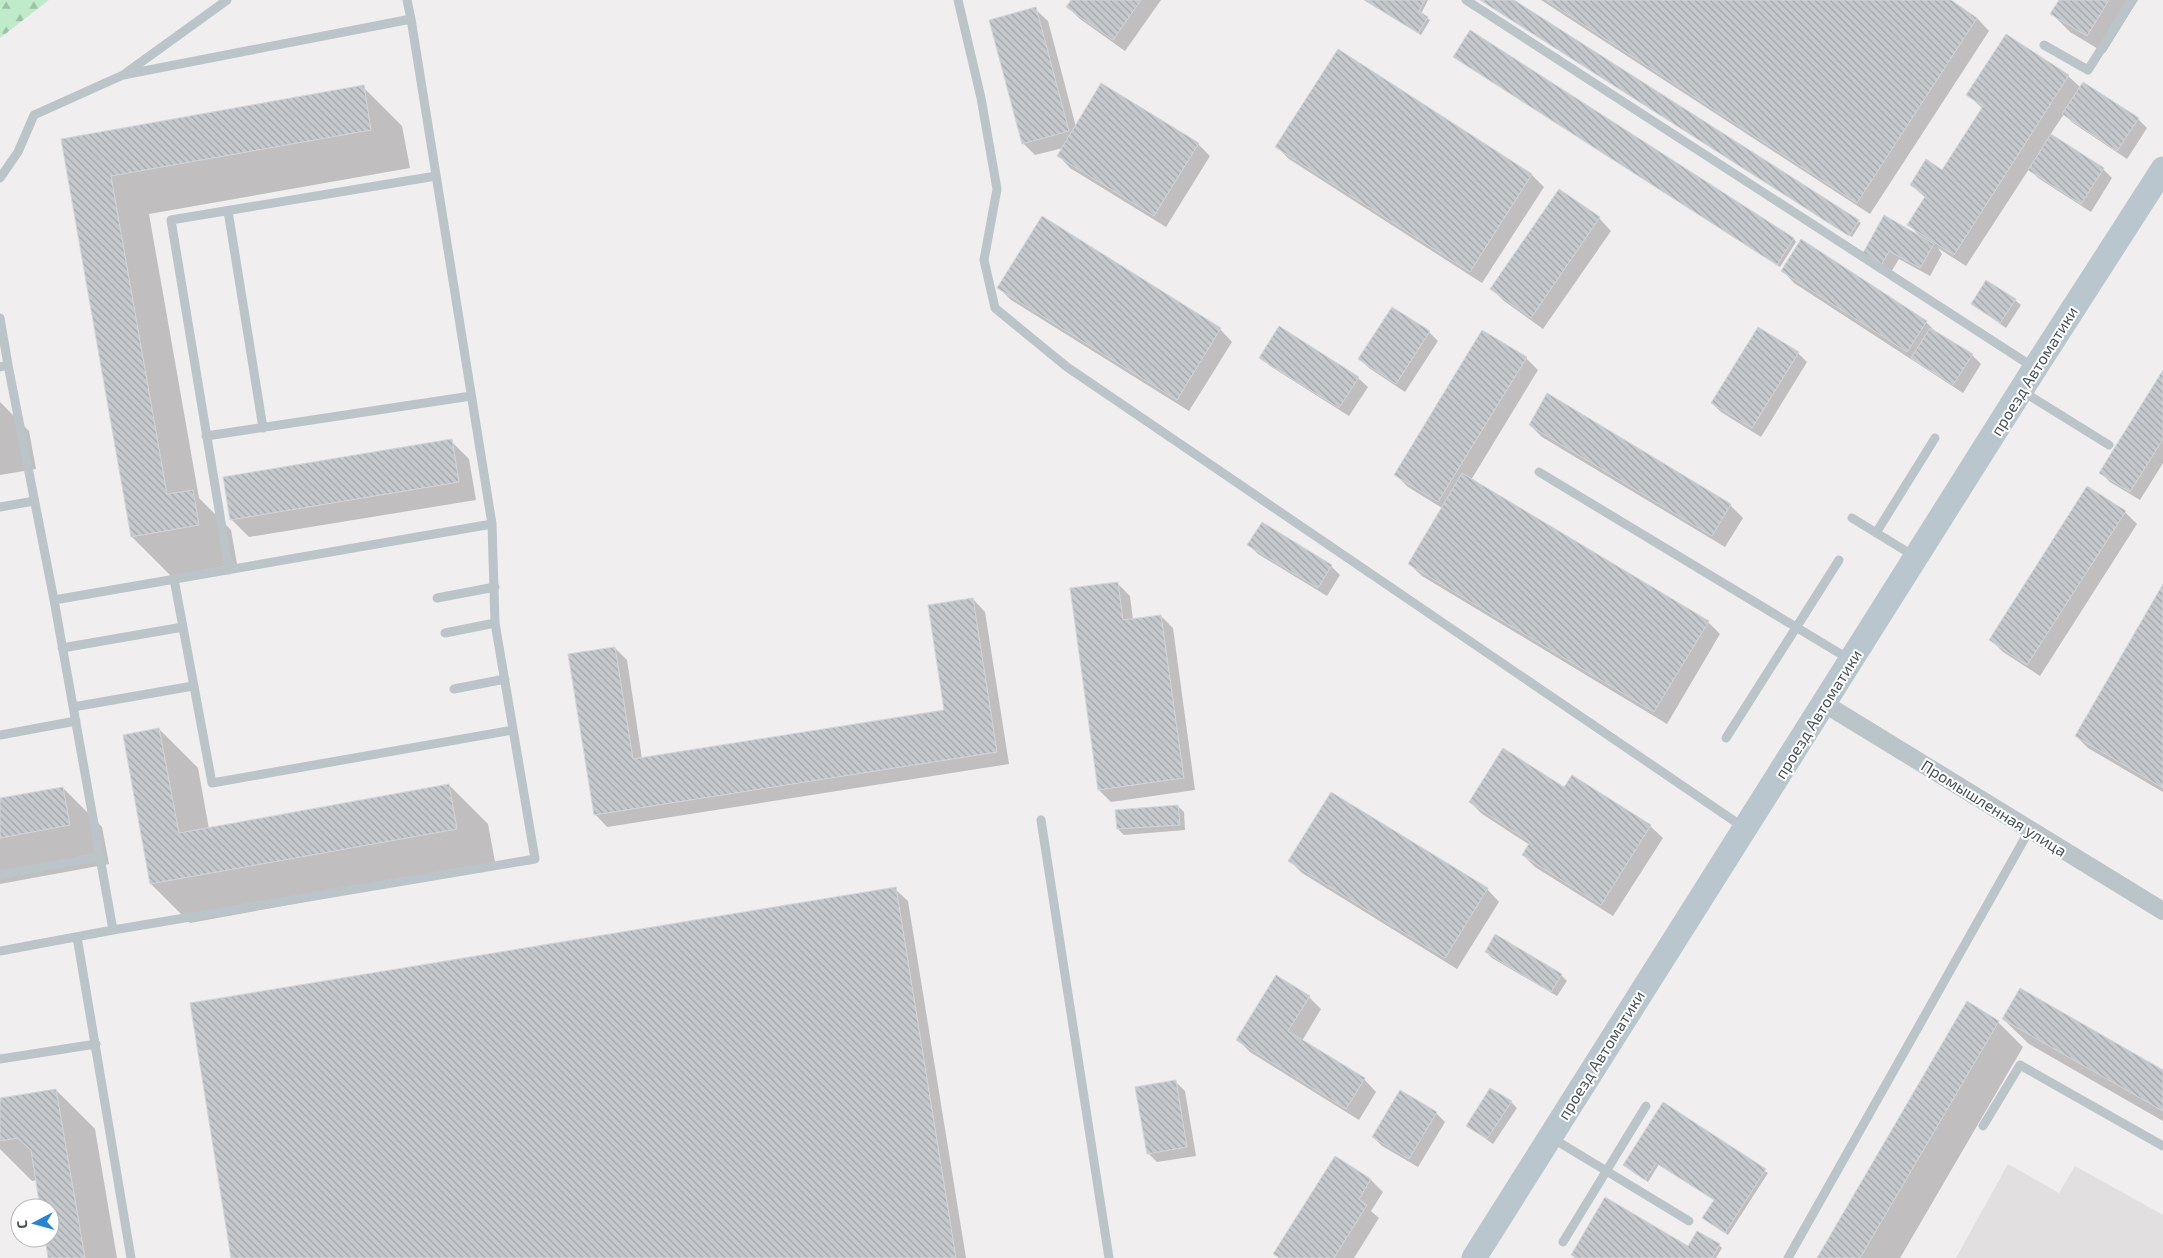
<svg xmlns="http://www.w3.org/2000/svg" width="2163" height="1258" font-family="'Exo 2',sans-serif">
	<style>
		.education { fill: #e1dfdf }
		.forest { fill: url(#forest-firs) }
		.shadow { fill: #0003 }
		.building { fill: url(#building-back-hatch); stroke: #d2d5d9 }
		.lines { fill: none; stroke-linecap: round; stroke-linejoin: round }
		.lane { stroke: #bac4c9; stroke-width: 9 }
		.street { stroke: #bac4c9; stroke-width: 18 }
		.secondary { stroke: #bac6ce; stroke-width: 25 }
		.labels { text-anchor: middle; stroke-width: 4; stroke-linejoin: round; paint-order: stroke }
		.street-label { font-size: 16px; fill: #475359; stroke: #fff }
	</style>
	<defs>
		<pattern id="forest-firs" width="22" height="20" patternUnits="userSpaceOnUse" patternTransform="scale(1.25)"><rect width="22" height="20" fill="#bfebcb"/><path d="M5 1l3.5 6h-7zM16 11l3.5 6h-7z" fill="#9dc1a8"/></pattern>
		<pattern id="building-back-hatch" width="6" height="6" patternUnits="userSpaceOnUse" patternTransform="scale(1.25)"><rect width="6" height="6" fill="#c5c9cd"/><path d="M-1 5l2 2M0 0l6 6M5-1l2 2" fill="none" stroke="#a2a6a9"/></pattern>
	</defs>
	<rect width="100%" height="100%" fill="#f0eeee"/>
	<!-- education -->
	<path class="education" d="M2008,1164L2059,1193L2075,1166L2163,1215V1258H1956Z"/>
	<!-- forest -->
	<path class="forest" d="M0,0H49L0,38Z"/>
	<!-- shadow -->
	<path class="shadow" d="M1073,0H1161L1125,51L1080,19L1068,7Z
		M1365,0H1428L1421,14L1430,20L1421,35Z
		M1480,0H1512L1861,223L1852,237Z
		M1541,0H1948L1977,18L1989,31L1870,214Z
		M2060,0H2138L2105,53L2070,32L2052,14Z
		M1035,9L1048,21L1076,127L1198,144L1210,156L1166,227L1070,168L1058,155L1063,148L1035,155L1023,143Z
		M1471,32L1794,239L1796,242L1780,267L1458,59Z
		M1339,50L1532,175L1544,187L1482,283L1289,159L1277,147Z
		M2068,76L2081,88L2138,119L2147,128L2127,159L2073,123L2064,114L2050,135L2103,169L2112,178L2091,212L2038,178L2029,169L1966,266L1938,248L1942,254L1930,276L1899,259L1891,272L1864,253L1921,237L1909,225L1926,198L1911,185L1943,171L1983,109L1968,95Z
		M363,87L402,126L410,168L149,214L199,498L231,530L237,564L171,576L132,537L62,140Z
		M1559,191L1599,218L1611,231L1543,329L1504,301L1492,289Z
		M1043,218L1220,329L1232,342L1189,411L1011,300L999,288Z
		M1782,270L1926,322L1938,334L1972,355L1981,364L1963,393L1794,283Z
		M2015,300L2021,305L2006,328L1972,304Z
		M1280,328L1358,378L1368,387L1349,416L1270,366L1261,357Z
		M1429,332L1438,341L1405,392L1369,368L1360,359Z
		M1798,353L1807,362L1761,437L1721,412L1712,403Z
		M1526,358L1538,370L1471,480L1708,622L1720,634L1667,724L1422,576L1409,564L1442,508L1408,487L1396,475Z
		M2163,372V463L2140,500L2110,482L2101,473Z
		M1548,395L1730,505L1743,518L1725,547L1542,437L1530,425Z
		M0,402L29,431L36,469L0,475Z
		M451,441L469,459L476,500L249,537L231,519Z
		M2125,512L2137,524L2040,676L2003,652L1991,640Z
		M1249,545L1331,566L1340,575L1327,596L1258,554Z
		M1117,583L1130,596L1133,620L1161,616L1173,628L1195,790L1111,802L1099,790Z
		M2163,587V792L2088,748L2076,736Z
		M973,599L985,612L1009,764L607,827L595,814L615,648L627,660L642,759L946,711Z
		M159,729L198,768L209,829L449,785L488,824L496,867L190,923L151,884Z
		M1572,776L1650,826L1663,838L1613,916L1535,867L1523,855L1530,845L1482,814L1470,802L1564,789Z
		M63,788L102,827L109,864L0,884V800Z
		M1178,806L1184,812L1185,830L1124,835L1118,829Z
		M1290,861L1487,889L1499,902L1457,969L1302,873Z
		M895,889L908,901L966,1258H233Z
		M1486,952L1561,975L1567,981L1557,996L1492,958Z
		M1309,997L1321,1009L1302,1041L1364,1079L1376,1092L1359,1120L1250,1052L1238,1040Z
		M2003,1019L2163,1071V1121L2029,1044Z
		M1998,1022L2023,1047L1900,1258H1818Z
		M1176,1082L1185,1091L1196,1156L1157,1162L1148,1153Z
		M56,1090L95,1129L117,1258H49L46,1238H50V1208H41L37,1180L32,1181L0,1149V1099Z
		M1511,1102L1517,1108L1493,1144L1468,1126Z
		M1663,1104L1768,1173L1728,1235L1706,1220L1715,1200L1659,1164L1648,1182L1627,1167Z
		M1436,1113L1445,1122L1418,1167L1382,1146L1373,1137Z
		M1335,1158L1371,1180L1383,1192L1371,1211L1379,1218L1354,1258H1279L1275,1254Z
		M1719,1245L1722,1248L1716,1258H1576Z"/>
	<!-- building -->
	<path class="building" d="M1071,0H1141L1113,40L1066,7Z
		M1364,0H1425L1419,11L1428,17L1418,33Z
		M1480,0H1514L1859,220L1849,236Z
		M1546,0H1951L1977,18L1857,203Z
		M2059,0H2109L2087,36L2050,14Z
		M1036,7L1069,131L1022,144L989,20Z
		M1470,30L1794,238L1777,265L1453,57Z
		M2006,34L2069,75L1954,255L1907,225L1926,195L1910,185L1926,159L1942,170L1983,106L1966,95Z
		M1338,49L1532,174L1470,272L1275,147Z
		M2083,82L2139,118L2117,151L2062,114Z
		M1101,83L1199,143L1154,216L1057,156Z
		M364,85L371,130L111,176L167,494L193,490L199,525L131,537L61,139Z
		M2051,134L2104,168L2081,204L2028,170Z
		M1559,189L1600,217L1531,318L1490,289Z
		M1884,215L1934,244L1920,268L1889,251L1882,264L1863,253Z
		M1042,216L1221,328L1177,400L997,288Z
		M1801,239L1927,321L1907,352L1781,271Z
		M1986,280L2016,299L2000,323L1971,304Z
		M1392,307L1430,331L1396,384L1358,359Z
		M1279,326L1359,377L1339,408L1259,358Z
		M1758,327L1799,352L1752,428L1711,403Z
		M1930,328L1973,354L1953,385L1911,358Z
		M1482,330L1527,357L1438,502L1394,475Z
		M2163,370V439L2130,492L2099,473Z
		M1547,393L1731,504L1712,536L1529,425Z
		M452,439L459,482L230,520L223,477Z
		M1462,473L1709,621L1654,712L1408,564Z
		M2087,486L2126,511L2027,665L1989,640Z
		M1262,522L1332,565L1318,588L1247,545Z
		M1118,582L1123,620L1161,615L1184,778L1098,790L1070,588Z
		M2163,584V788L2075,736Z
		M973,598L997,752L594,815L568,654L615,647L633,759L944,710L928,605Z
		M159,728L179,833L449,784L457,829L150,884L123,735Z
		M1503,748L1564,787L1572,775L1651,825L1601,905L1522,855L1530,842L1469,802Z
		M63,787L70,825L0,838V798Z
		M1331,792L1488,888L1445,958L1288,861Z
		M1178,805L1180,825L1117,829L1115,810Z
		M896,887L956,1258H231L190,1003Z
		M1495,934L1562,974L1551,992L1485,952Z
		M1276,975L1310,996L1288,1031L1365,1078L1346,1109L1236,1040Z
		M2020,988L2163,1070V1111L2002,1019Z
		M1967,1001L1999,1021L1860,1258H1817Z
		M1176,1080L1187,1147L1147,1154L1135,1087Z
		M1490,1088L1512,1101L1487,1139L1466,1126Z
		M56,1089L85,1258H48L45,1238H50V1208H40L31,1150L17,1138L0,1141V1098Z
		M1400,1090L1437,1112L1409,1159L1372,1137Z
		M1663,1102L1766,1169L1725,1233L1702,1218L1714,1200L1656,1163L1645,1180L1623,1165Z
		M1335,1156L1371,1179L1359,1199L1367,1205L1334,1258H1280L1273,1254Z
		M1605,1197L1688,1246L1697,1231L1720,1244L1712,1258H1576L1571,1255Z"/>
	<g class="lines">
		<!-- lane -->
		<path class="lane" d="M407,0L411,19
			M958,0L981,98L997,189L984,260L995,308L1067,367L1743,827
			M1466,0L2033,367
			M2044,45L2088,70L2132,0
			M126,73L227,0
			M0,178L18,152L34,115L123,75L411,19L492,524L495,623L535,859L113,930L0,951
			M228,211L263,428
			M0,318L8,365
			M0,367L8,365L54,600L113,930
			M2022,391L2109,445
			M206,436L471,396
			M1539,472L1849,659
			M0,507L34,501
			M1852,518L1914,556
			M1876,533L1935,438
			M229,570L171,220L436,176
			M174,579L212,783L513,730
			M437,598L495,587
			M54,600L492,524
			M445,633L495,623
			M62,648L183,627
			M454,689L505,679
			M73,707L193,686
			M0,735L76,721
			M1726,738L1839,560
			M1041,820L1109,1258
			M0,875L98,857
			M77,937L131,1258
			M0,1059L96,1044
			M1983,1126L2020,1065L2163,1146
			M1552,1138L1689,1221
			M1563,1242L1646,1106
			M1788,1258L2030,829"/>
		<!-- street -->
		<path class="street" d="M1825,704L2163,911"/>
		<!-- secondary -->
		<path class="secondary" d="M1474,1258L2035,368L2163,169"/>
	</g>
	<g class="labels">
		<!-- street labels -->
		<g class="street-label">
			<text transform="translate(2034 371) rotate(-58)" y="6">проезд Автоматики</text>
			<text transform="translate(1818 714) rotate(-58)" y="6">проезд Автоматики</text>
			<text transform="translate(1994 808) rotate(32)" y="6">Промышленная улица</text>
			<text transform="translate(1601 1055) rotate(-58)" y="6">проезд Автоматики</text>
		</g>
	</g>
	<!-- north arrow -->
	<g transform="translate(35 1223) rotate(264)"><circle r="24" fill="#ffffff" stroke="#b5babd"/>
	<path d="M0-4L9 19L0 12L-9 19Z" fill="#2684d2"/>
	<text y="-8" font-size="14" font-weight="bold" text-anchor="middle" fill="#475359">С</text>
	</g>
</svg>
